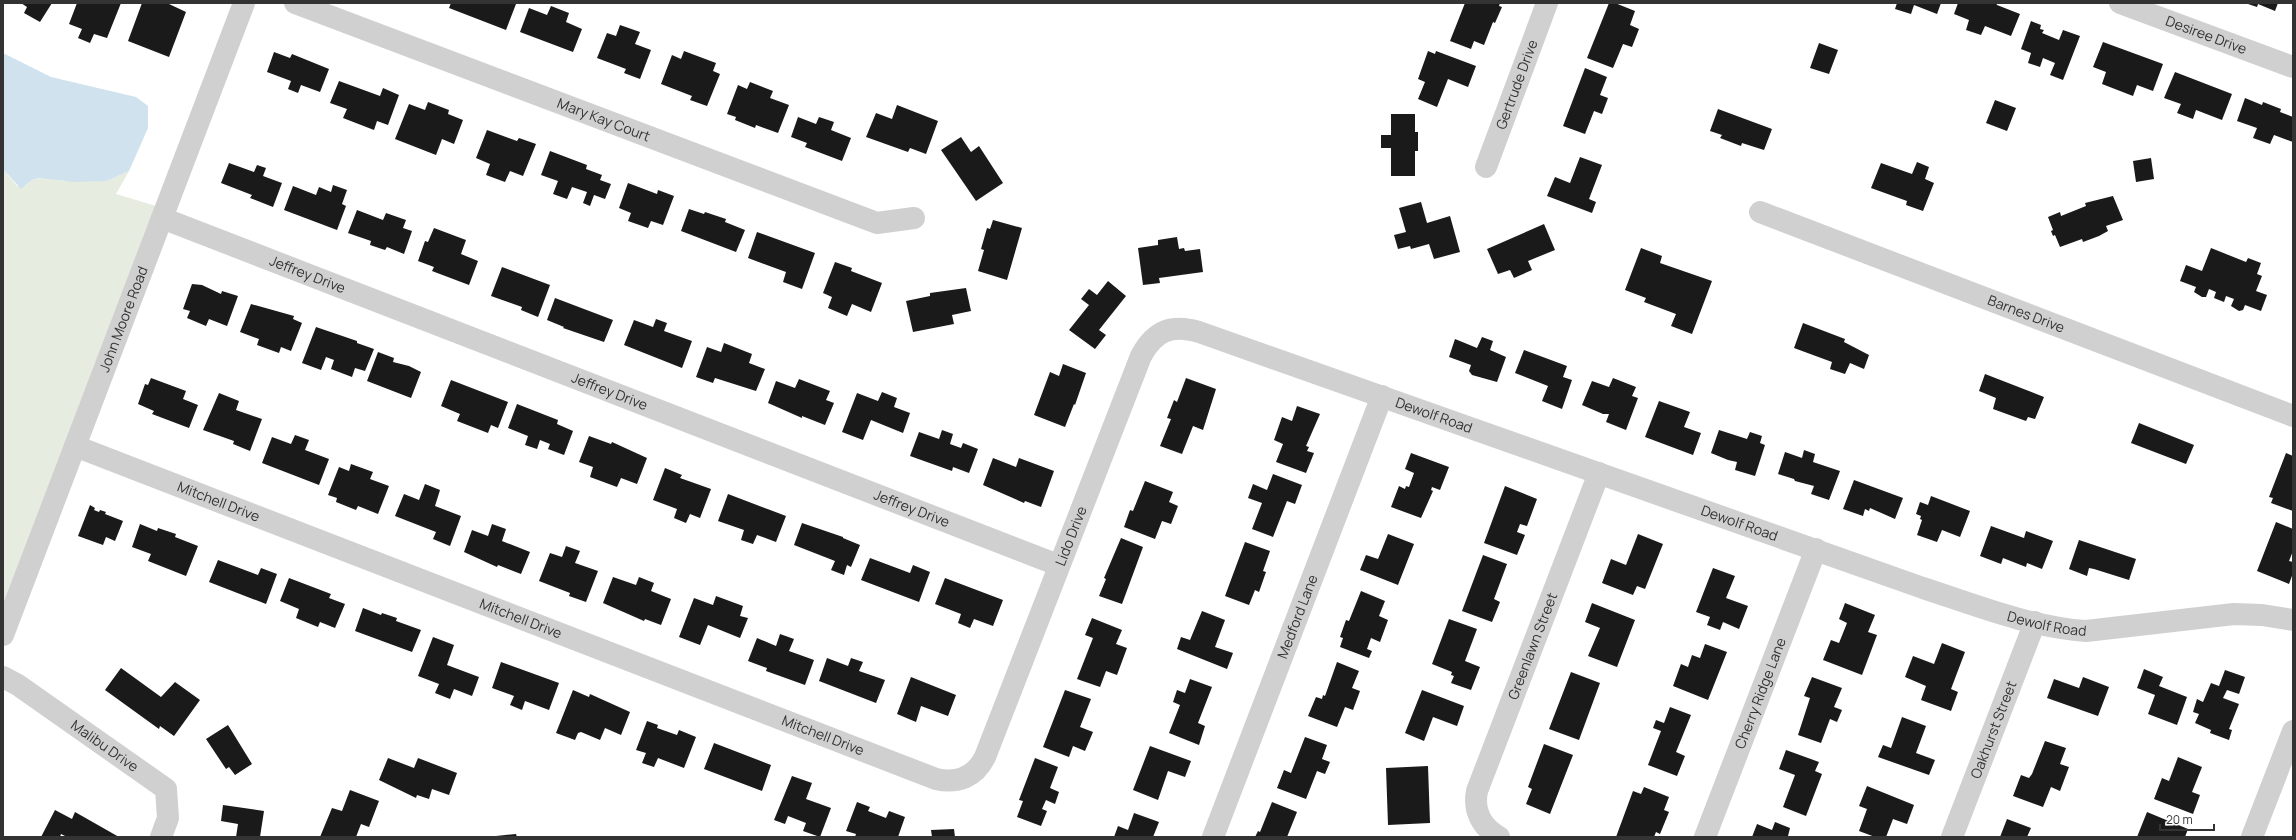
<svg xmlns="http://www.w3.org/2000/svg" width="2296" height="840" font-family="Manrope,sans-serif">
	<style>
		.green { fill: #e6ecdf }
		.water { fill: #cfe2ee }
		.building { fill: #1a1a1a }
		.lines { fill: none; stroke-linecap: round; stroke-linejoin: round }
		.minor { stroke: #d0d0d0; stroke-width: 22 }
		.tertiary { stroke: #d0d0d0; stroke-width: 22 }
		.labels { text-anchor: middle; stroke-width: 4; stroke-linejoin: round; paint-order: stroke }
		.street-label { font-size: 14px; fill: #333; stroke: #fff }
	</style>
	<rect width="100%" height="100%" fill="#fff"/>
	<!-- green -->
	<path class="green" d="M3,169L17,186H25L32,180L47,177L63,181H107L129,171L116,194L156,206L3,609Z"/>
	<!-- water -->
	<path class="water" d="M3,53L51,77L136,97L148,106V128L129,171L107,181L74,182L40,178L32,180L21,189L3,169Z"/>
	<!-- building -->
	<path class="building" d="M21,3H52L40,22L24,13L27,7Z
		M77,3H121L107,38L94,34L90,43L78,38L82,29L69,24Z
		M142,3L169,4L186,12L169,57L128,41Z
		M451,3H514L516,4L506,30L449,8Z
		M1465,3H1500L1499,6L1502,7L1495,23L1493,22L1484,45L1474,41L1471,49L1450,41Z
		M1609,3H1615L1635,11L1630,25L1639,29L1632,47L1623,44L1613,68L1587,58Z
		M1897,3H1941L1937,14L1914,5L1911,14L1895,9Z
		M1958,3H1996L1997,5L2020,14L2011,36L1985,26L1981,35L1966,30L1969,20L1954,14Z
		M2245,3H2278L2275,11L2258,4L2257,7Z
		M551,6L569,13L566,22L582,29L573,52L520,32L529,8L547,15Z
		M2031,21L2041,25L2040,29L2044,30L2042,33L2059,40L2063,30L2080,36L2063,80L2050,75L2055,63L2043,58L2040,67L2028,63L2031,53L2021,49Z
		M620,25L640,32L635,44L651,50L640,79L624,73L626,69L597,58L607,33L616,36Z
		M2103,42L2163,64L2153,91L2137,85L2133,96L2102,84L2106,72L2093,67Z
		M1819,43L1838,50L1829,74L1810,68Z
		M684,51L716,63L713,71L720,74L707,106L690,100L692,96L661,84L672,55L681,59Z
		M1428,51L1435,54L1436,51L1476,66L1468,87L1448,79L1437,107L1418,99L1425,82L1418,79Z
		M274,52L290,58L292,54L329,69L320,92L301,85L298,93L288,89L291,81L267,72Z
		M1585,68L1607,77L1600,95L1608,98L1602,114L1594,111L1585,134L1563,126Z
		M2175,72L2232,94L2222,120L2196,110L2193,119L2177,113L2181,104L2164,98Z
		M339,81L380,96L383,88L399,95L388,125L377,121L374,130L343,118L347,109L330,103Z
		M750,82L773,91L770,98L789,105L778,133L756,125L755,128L735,120L736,117L727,114L738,85L747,89Z
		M2245,98L2262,105L2263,102L2281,109L2280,112L2293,117V142L2274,135L2270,144L2253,138L2257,128L2237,121Z
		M1995,100L2016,108L2007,131L1986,123Z
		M428,102L449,110L448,114L463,120L454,144L442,139L436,155L395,139L409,104L425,110Z
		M897,105L938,121L926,154L910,148L908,152L866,137L876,113L892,119Z
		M1718,109L1772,129L1764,150L1742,143L1741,146L1720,138L1722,135L1710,131Z
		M1391,114H1415V132H1418V151H1415V176H1391V148H1381V135H1391Z
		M798,117L816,124L819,117L834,122L831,130L851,138L842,161L805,147L807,143L791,137Z
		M487,130L517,141L519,138L536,144L523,176L510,171L505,182L486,175L490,164L476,158Z
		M961,137L971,152L979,146L1003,183L976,201L941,150Z
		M550,151L587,165L586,169L602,175L600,180L611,184L605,199L594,195L590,206L583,203L587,192L572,187L567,199L553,194L558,181L541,175Z
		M1580,157L1602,165L1589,199L1596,202L1592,213L1547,196L1555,177L1570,183Z
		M2151,158L2154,179L2136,182L2133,161Z
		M1917,162L1929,167L1925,179L1934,183L1923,211L1906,205L1907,201L1871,188L1881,163L1912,174Z
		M229,163L254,172L257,165L266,168L263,176L282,183L273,207L250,198L252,195L221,183Z
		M628,183L657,194L658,190L674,196L663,225L651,221L648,228L628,221L631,213L619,208Z
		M333,185L347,190L342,204L346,206L337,230L284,210L293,186L316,195L319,187L331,192Z
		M2113,196L2123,220L2106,226L2108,231L2099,236L2083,242L2082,239L2060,247L2055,235L2053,236L2051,231L2053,230L2048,217L2060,212L2061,216L2086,206L2085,203Z
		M1421,202L1427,223L1450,216L1460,252L1434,259L1429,244L1411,249L1410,246L1398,249L1394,235L1406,232L1399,208Z
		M689,209L704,214L705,212L726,219L725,222L745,230L736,252L681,231Z
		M357,210L383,220L386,213L406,220L403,228L412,231L404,254L387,247L385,250L370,245L371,241L348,233Z
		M993,220L1022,228L1007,280L978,271L984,250L981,249L987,228L990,229Z
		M1544,224L1555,250L1528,261L1532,270L1514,278L1510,270L1498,274L1487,249Z
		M434,228L466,240L461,254L478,261L469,285L432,271L434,267L418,261L425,241L428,242Z
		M757,232L815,253L802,289L783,282L786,272L748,258Z
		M1177,237L1179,249L1184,248L1185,251L1200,249L1203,272L1159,278L1160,283L1143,285L1138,248L1158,245V240Z
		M1641,248L1662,256L1660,263L1712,281L1692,334L1671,326L1676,314L1644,302L1646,298L1625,290Z
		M2211,248L2246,262L2248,258L2261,263L2257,274L2262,276L2256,291L2267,295L2261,311L2245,305L2243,310L2239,311L2231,306L2234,299L2226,296L2224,302L2214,298L2216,292L2209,289L2206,297H2202L2194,292L2196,287L2180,281L2186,265L2202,271Z
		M835,262L852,268L851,271L882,283L871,312L852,304L847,316L828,308L832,297L823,293Z
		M502,267L550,285L538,317L521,310L522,307L491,296Z
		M1108,281L1126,296L1099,330L1106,335L1095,349L1069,330L1089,305L1081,299L1089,289L1097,295Z
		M192,284L202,285L221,294L222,291L238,296L227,326L209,319L206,326L187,318L190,311L183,309Z
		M966,288L971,311L952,315L954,324L913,332L906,301L930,296V293Z
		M555,298L613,320L604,342L563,328L564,327L547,320Z
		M251,304L294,316L293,319L302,323L291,351L281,347L279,353L257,345L259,339L240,332Z
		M656,319L667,323L664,331L692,341L682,368L624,345L634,320L653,327Z
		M1803,323L1845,339L1844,342L1869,355L1864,369L1850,363L1845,374L1830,369L1832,362L1794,348Z
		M316,327L357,341V343L374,349L365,371L355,368L352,377L331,369L334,360L326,357L321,370L302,363Z
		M1482,337L1493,341L1490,350L1506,357L1497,382L1472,375L1469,371L1471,365L1449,357L1455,339L1477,348Z
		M724,343L752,354L749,363L765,369L756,391L715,378L713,383L696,377L707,347L721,352Z
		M1524,350L1567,366L1563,377L1572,380L1562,409L1542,401L1548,386L1515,373Z
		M378,352L394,358L393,362L409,366L421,372L411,398L367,381Z
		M1063,364L1086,373L1075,405L1074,404L1065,427L1034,415L1050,372L1059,376Z
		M1985,374L2044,397L2035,419L2028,417L2026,421L1993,409L1996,398L1979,391Z
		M151,378L186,391L183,399L198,405L189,428L152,414L154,411L138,404L145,384L148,385Z
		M1186,378L1216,389L1203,430L1193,426L1182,454L1160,446L1171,419L1167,418L1174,400L1177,402Z
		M1613,378L1636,387L1632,396L1638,398L1626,430L1606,422L1609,414H1603L1582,405L1592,381L1609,387Z
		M799,379L830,391L826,400L834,403L825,425L802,416V418L768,403L776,381L795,388Z
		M451,380L508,402L498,428L491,425L488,433L457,421L460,414L441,406Z
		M882,392L897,398L894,407L910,413L903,433L871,420L863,440L842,432L857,393L878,401Z
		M219,393L239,401L236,410L262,419L250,451L233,444L234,441L203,430Z
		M1659,401L1690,412L1684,427L1701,433L1693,455L1645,437Z
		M517,404L558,420L557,424L573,431L564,455L548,449L550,444L540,440L537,449L525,445L528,436L508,428Z
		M1297,406L1320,414L1306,446L1309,447L1307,451L1314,453L1306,473L1276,462L1283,444L1274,440L1282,417L1292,421Z
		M2139,423L2194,445L2186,464L2131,443Z
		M942,430L953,434L950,444L961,448L963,443L978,449L969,473L953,467L952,471L910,456L919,432L939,439Z
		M1719,430L1747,439L1750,432L1762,436L1760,443L1765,445L1755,476L1735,470L1737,462L1728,460L1711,453Z
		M295,435L309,440L305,450L329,459L319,485L262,463L272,437L291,444Z
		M589,436L611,444L612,442L647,458L637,484L621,478L617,487L590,477L593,467L579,462Z
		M1804,450L1815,454L1813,462L1840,471L1829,500L1811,494L1814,486L1795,481L1794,479L1778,474L1785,452L1802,458Z
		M1411,453L1449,467L1440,490L1432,487L1431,490L1433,491L1421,518L1391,507L1399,486L1405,489L1406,486L1409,487L1414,473L1405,469Z
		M2286,453L2293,456V511L2271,503L2273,498L2269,497Z
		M993,458L1016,467L1019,458L1054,471L1041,507L1025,501L1024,503L983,485Z
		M351,464L373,472L370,479L389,486L378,514L358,506L356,510L336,502L337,498L328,495L339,467L349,471Z
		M665,468L682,475L680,478L711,489L700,518L690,514L686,523L674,518L677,509L653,500Z
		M1273,474L1302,485L1295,504L1287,501L1273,537L1252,529L1262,503L1248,498L1253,484L1267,490Z
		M1854,480L1903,498L1895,519L1870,508L1869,511L1865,509L1863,516L1843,509Z
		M1145,481L1173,492L1169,502L1178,506L1171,524L1162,521L1155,539L1124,527L1130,510L1133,511Z
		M425,484L440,490L435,506L461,516L450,546L433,539L436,532L395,516L404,494L419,500Z
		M1505,486L1537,499L1527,526L1520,524L1517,532L1525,535L1517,555L1484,543Z
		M728,494L786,516L776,542L757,535L753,544L741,540L744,530L718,521Z
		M1931,496L1970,511L1960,537L1942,530L1937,542L1917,535L1922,520L1920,519L1921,516L1916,514L1920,502L1928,505Z
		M90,505L95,508L94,510L99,512L100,510L106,512L105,514L123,521L115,541L106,537L103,545L78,536Z
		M2276,522L2293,529V551L2289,561L2293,562V573L2289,584L2257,571Z
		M802,523L843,537V538L860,545L851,567L847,565L844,575L831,570L835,561L794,545Z
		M140,524L157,531L158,528L176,534L175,537L198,546L186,576L148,561L151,554L132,547Z
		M492,524L506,529L502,541L530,552L521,574L498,565L497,567L464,552L472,530L488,536Z
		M1991,526L2024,538L2026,531L2053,541L2042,569L2027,563L2026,567L2003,558L2001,564L1980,556Z
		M1388,534L1414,544L1398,585L1360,570L1366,555L1378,559Z
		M1638,534L1663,544L1645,589L1637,586L1633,595L1602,583L1611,559L1626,565Z
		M1121,538L1143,547L1122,604L1099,596L1106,579L1104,578Z
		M2079,540L2136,559L2129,580L2094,569L2089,568L2087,576L2069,569Z
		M1245,542L1270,551L1263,571L1266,572L1259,592L1255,590L1249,605L1225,596Z
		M566,546L580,551L575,563L598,571L586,602L569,596L570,593L539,581L550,553L562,557Z
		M1483,555L1507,564L1494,599L1500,602L1492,622L1462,611Z
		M870,558L910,573L913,565L930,572L919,602L861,580Z
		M218,560L258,575L261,568L277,574L266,604L209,582Z
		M1713,568L1735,576L1726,598L1748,606L1739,629L1723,622L1720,630L1707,625L1710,617L1696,612Z
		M613,577L636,585L639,577L654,583L651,591L671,599L661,625L645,619L644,621L603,603Z
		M289,578L331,594L329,598L345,604L335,628L320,622L318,627L296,618L299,609L280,601Z
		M945,578L1003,600L993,626L974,619L970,628L958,623L961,614L935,604Z
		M1361,591L1385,601L1379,616L1388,620L1380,642L1371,638L1367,649L1372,651L1369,658L1340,647L1343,638L1340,637L1346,620L1349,621Z
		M716,596L743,606L740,616L748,618L740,638L708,625L700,645L679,637L694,598L713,605Z
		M1592,603L1635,620L1617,667L1588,656L1600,628L1585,622Z
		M1845,603L1875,615L1868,632L1877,635L1862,675L1823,660L1831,640L1839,643L1847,623L1839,619Z
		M363,608L381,615L382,613L397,618L396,621L421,630L412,652L355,631Z
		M1202,611L1225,620L1215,647L1233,653L1227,669L1177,649L1181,637L1190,640Z
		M1092,618L1122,630L1116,644L1127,648L1117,675L1106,671L1100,687L1077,679L1093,638L1085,635Z
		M1449,619L1477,629L1465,661L1480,667L1471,690L1451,683L1454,676L1451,675L1452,672L1432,664Z
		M780,634L794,639L789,651L814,660L805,685L766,671L767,668L748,661L757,638L776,646Z
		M433,637L454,645L447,665L479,677L472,696L454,689L450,699L435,693L439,684L418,676Z
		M1942,643L1965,652L1951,689L1958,692L1951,711L1921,700L1926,686L1905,677L1913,656L1934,664Z
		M1705,644L1727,652L1708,700L1673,686L1681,664L1688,667L1692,655L1700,658Z
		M827,658L848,666L851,658L863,662L859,671L885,680L876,703L819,681Z
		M501,662L559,683L549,710L525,701L522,710L510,705L514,696L492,688Z
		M1337,662L1359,671L1352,688L1360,691L1353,710L1345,707L1337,727L1308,716L1316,697L1322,699L1323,695L1325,696Z
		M121,668L161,697L175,682L200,700L174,736L160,726L159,729L105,690Z
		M2144,669L2163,677L2159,686L2187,697L2177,725L2148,714L2155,695L2137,688Z
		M2225,670L2245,677L2239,694L2227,690L2223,698L2239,704L2229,729L2232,730L2229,740L2210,733L2211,730L2195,723L2199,714L2193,712L2197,699L2203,702L2211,683L2219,686Z
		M1571,672L1600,683L1579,740L1549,729Z
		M911,677L956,695L948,716L921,706L916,722L897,714Z
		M1812,677L1842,688L1834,707L1842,710L1837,722L1830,719L1821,743L1798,735L1810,698L1804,696Z
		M2083,677L2109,687L2098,716L2047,698L2054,679L2079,688Z
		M1190,679L1212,687L1198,723L1205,726L1199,745L1169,733L1180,705L1173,702L1177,690L1185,693Z
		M573,690L589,697L590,694L630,712L621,735L605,728L600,740L581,732L578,733L575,740L556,733Z
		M1065,690L1091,699L1080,727L1093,732L1085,751L1073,746L1069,757L1043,747Z
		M1422,690L1464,706L1457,726L1433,717L1424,741L1405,733Z
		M1670,707L1691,715L1676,752L1685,756L1677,776L1648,765L1661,731L1653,728L1656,720L1664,723Z
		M1902,717L1926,726L1916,753L1935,760L1929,775L1878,757L1883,745L1891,748Z
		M647,721L658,725L657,728L677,735L679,730L696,737L684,768L658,758L654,767L642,763L646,753L636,750Z
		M228,725L252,764L235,775L229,767L226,769L206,739Z
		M1305,737L1327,745L1322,759L1330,762L1325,774L1317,771L1306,799L1277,788L1284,770L1291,773Z
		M2045,741L2066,748L2060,764L2069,767L2060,791L2051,787L2043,807L2013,796L2021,775L2029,778L2032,774Z
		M714,743L771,765L762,791L704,769Z
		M1544,744L1573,755L1550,814L1526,804L1532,789L1528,787Z
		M1150,746L1191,761L1185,777L1168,771L1158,800L1133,790Z
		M1786,750L1819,762L1815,771L1822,774L1806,816L1783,807L1795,775L1779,769Z
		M2178,757L2202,767L2192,792L2200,795L2193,814L2154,799L2162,778L2169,781Z
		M388,758L414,768L418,758L457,773L449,795L432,789L429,799L417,795L416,798L379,780Z
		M1035,758L1058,767L1050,788L1059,792L1055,804L1046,800L1042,809L1047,811L1041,826L1017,817L1023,801L1019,800Z
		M1428,766L1430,823L1388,825L1386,768Z
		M792,776L812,783L806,799L831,808L820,837L803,831L806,823L788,816L785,824L774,820Z
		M1867,786L1914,805L1907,824L1893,819L1886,837H1875L1859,831L1867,809L1859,806Z
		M1644,787L1669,797L1664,810L1669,812L1660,834L1656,832L1654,837H1616L1633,791L1641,794Z
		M350,790L379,801L369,827L361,824L356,837H320L332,808L342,811Z
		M857,802L870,807L868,811L886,818L889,811L905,817L898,837H855L856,834L846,831Z
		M1272,802L1297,812L1287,837H1255L1258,831L1260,832Z
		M223,805L264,811L260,837H236L238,824L221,821Z
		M55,810L72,819L75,812L119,837H67L61,834L60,837H41Z
		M2147,812L2188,829L2185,837H2137Z
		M1134,813L1159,822L1153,837H1114L1118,826L1128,830Z
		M2007,819L2031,828L2027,837H2000Z
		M1775,822L1790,828L1788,836L1791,837H1752L1757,824L1772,830Z
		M954,829L955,837H932L931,830Z
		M516,834L517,837H496V836Z"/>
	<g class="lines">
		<!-- minor -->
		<g class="minor">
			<path id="s1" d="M295,3L877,223L914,218"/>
			<path id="s2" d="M2120,3L2293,67"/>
			<path id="s3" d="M1486,167L1547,3"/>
			<path id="s4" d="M1760,212L2293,416"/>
			<path id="s5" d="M162,218L1058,565"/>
			<path id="s6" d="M75,446L936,779C958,784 975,777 985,757L1141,356C1155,330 1172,324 1199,332L1923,588C1975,605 2030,627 2086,631L2234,614L2262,615L2293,620"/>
			<path id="s7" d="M3,677L18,685L166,789L168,818L161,837"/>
			<path id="s8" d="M1213,837L1382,396"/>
			<path id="s9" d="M1499,837C1482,827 1473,811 1477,791L1599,473"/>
			<path id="s10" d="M1705,837L1816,549"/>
			<path id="s11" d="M1952,837L2035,622"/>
		</g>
		<!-- tertiary -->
		<g class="tertiary">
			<path id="s12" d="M3,635L244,3"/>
			<path d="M2252,837L2293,731"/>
		</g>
	</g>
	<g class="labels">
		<!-- street labels -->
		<g class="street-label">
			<text dy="5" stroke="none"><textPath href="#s2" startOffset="92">Desiree Drive</textPath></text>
			<text dy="5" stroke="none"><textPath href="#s3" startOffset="88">Gertrude Drive</textPath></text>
			<text dy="5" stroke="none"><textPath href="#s1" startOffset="330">Mary Kay Court</textPath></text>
			<text dy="5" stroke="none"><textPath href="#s5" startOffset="156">Jeffrey Drive</textPath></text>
			<text dy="5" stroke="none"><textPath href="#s4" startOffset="285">Barnes Drive</textPath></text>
			<text dy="5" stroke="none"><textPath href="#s12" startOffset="338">John Moore Road</textPath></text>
			<text dy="5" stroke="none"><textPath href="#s5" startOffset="480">Jeffrey Drive</textPath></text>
			<text dy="5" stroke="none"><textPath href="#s6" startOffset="1731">Dewolf Road</textPath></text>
			<text dy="5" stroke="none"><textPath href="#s6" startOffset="154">Mitchell Drive</textPath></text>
			<text dy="5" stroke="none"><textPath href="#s5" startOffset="804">Jeffrey Drive</textPath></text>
			<text dy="5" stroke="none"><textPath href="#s6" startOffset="2055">Dewolf Road</textPath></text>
			<text dy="5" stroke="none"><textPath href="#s6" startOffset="1219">Lido Drive</textPath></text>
			<text dy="5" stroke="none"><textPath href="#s8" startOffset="236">Medford Lane</textPath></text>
			<text dy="5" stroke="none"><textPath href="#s6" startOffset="478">Mitchell Drive</textPath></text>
			<text dy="5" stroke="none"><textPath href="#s6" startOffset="2379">Dewolf Road</textPath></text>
			<text dy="5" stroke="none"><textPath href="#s9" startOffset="210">Greenlawn Street</textPath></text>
			<text dy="5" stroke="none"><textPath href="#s10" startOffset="154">Cherry Ridge Lane</textPath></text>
			<text dy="5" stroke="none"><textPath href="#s11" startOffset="115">Oakhurst Street</textPath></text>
			<text dy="5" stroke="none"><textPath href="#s6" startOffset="802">Mitchell Drive</textPath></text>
			<text dy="5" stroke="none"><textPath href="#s7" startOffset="123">Malibu Drive</textPath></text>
		</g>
	</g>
	<!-- border -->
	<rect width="2296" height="840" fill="none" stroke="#333333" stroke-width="8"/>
	<!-- scale -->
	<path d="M2160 824v6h54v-6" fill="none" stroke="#333333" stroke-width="2"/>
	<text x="2166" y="824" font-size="12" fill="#333333" stroke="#ffffff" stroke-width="3" paint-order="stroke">20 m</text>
</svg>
